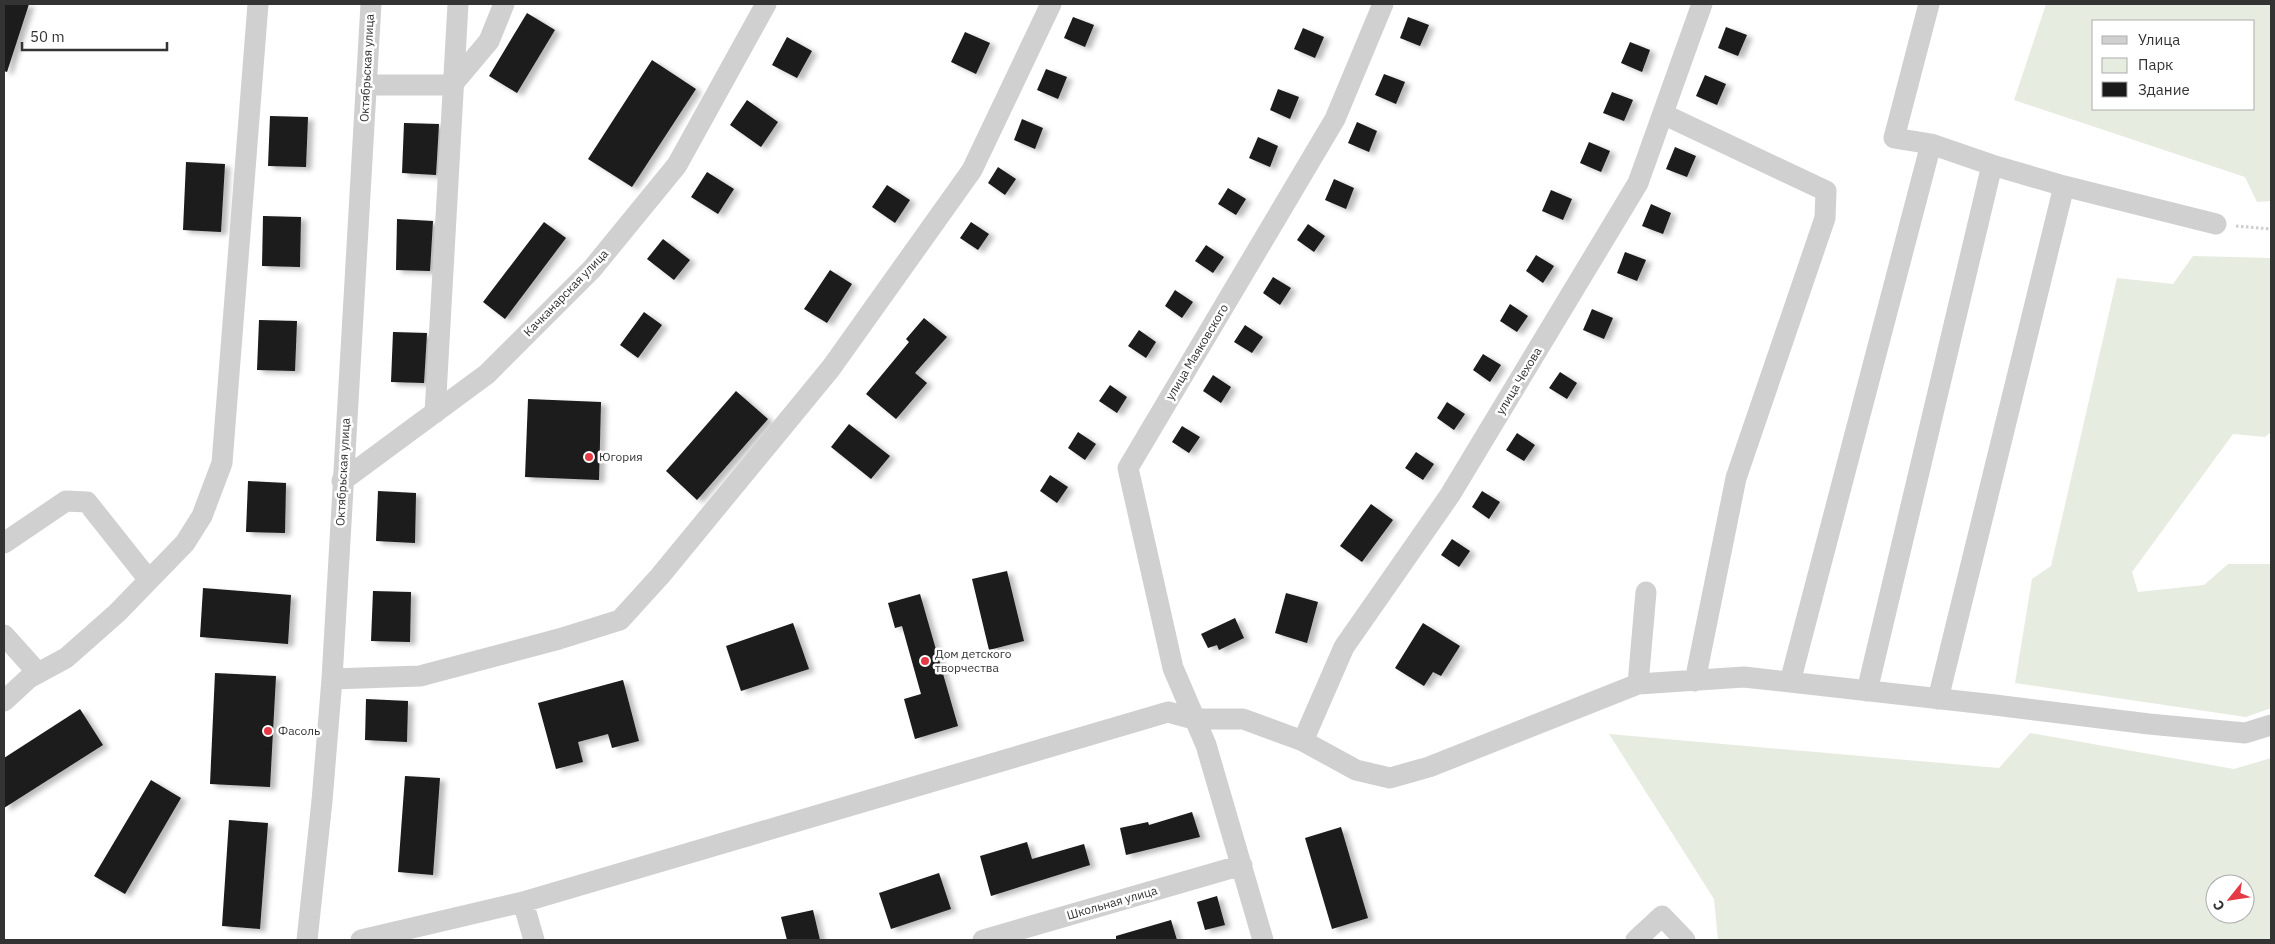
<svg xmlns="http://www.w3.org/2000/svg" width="2275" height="944" font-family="'IBM Plex Sans',sans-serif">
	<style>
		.green { fill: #e6ecdf; fill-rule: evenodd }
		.building { fill: #1a1a1a; filter: url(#shadow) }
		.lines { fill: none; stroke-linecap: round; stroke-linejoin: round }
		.path { stroke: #cdcdcd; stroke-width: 3; stroke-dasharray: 2.5 2.5; stroke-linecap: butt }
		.minor { stroke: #d0d0d0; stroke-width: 21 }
		.poi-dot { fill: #e63946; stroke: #fff; stroke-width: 2 }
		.labels { text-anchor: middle; stroke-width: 5; stroke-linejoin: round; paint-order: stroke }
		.street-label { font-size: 12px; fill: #333; stroke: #fff }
		.poi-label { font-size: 12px; fill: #333; stroke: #fff; text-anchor: start }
	</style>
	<defs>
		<filter id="shadow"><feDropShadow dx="5.5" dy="3" stdDeviation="2.5" flood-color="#0004"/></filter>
	</defs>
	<rect width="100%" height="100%" fill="#fff"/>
	<!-- green -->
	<path class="green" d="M2046,4H2271V201L2257,202L2245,177L2014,100ZM2094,21H2254V109H2094Z
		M2193,256L2271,258V432L2265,437L2233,434L2132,572L2138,592L2204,585L2228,564H2271V708L2246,717L2015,683L2032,579L2051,566L2117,278L2173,284Z
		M2030,733L2234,769L2271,758V940H1718L1714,899L1609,734L1999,768ZM2215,884H2245V914H2215Z"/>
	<!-- building -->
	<path class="building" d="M4,4H29L7,72L4,71Z
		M527,13L555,30L517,93L489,76Z
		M1073,17L1094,25L1085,47L1064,38Z
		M1408,17L1429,25L1420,46L1400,38Z
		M1726,27L1747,35L1738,56L1718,48Z
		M1303,28L1324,37L1315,58L1294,49Z
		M965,32L990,43L976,74L951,62Z
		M787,37L812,51L797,78L772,65Z
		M1630,42L1650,50L1642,72L1621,63Z
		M652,60L696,89L632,187L588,159Z
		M1046,69L1067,77L1058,99L1037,90Z
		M1384,74L1405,82L1396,104L1375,95Z
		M1705,75L1726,84L1717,105L1696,96Z
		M1278,89L1299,97L1290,119L1270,110Z
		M1612,92L1633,100L1624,121L1603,113Z
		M747,100L778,122L761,147L730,125Z
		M270,116L308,117L306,167L268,166Z
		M1022,119L1043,128L1035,149L1014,140Z
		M1357,122L1377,131L1369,152L1348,143Z
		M404,123L439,124L436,175L402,173Z
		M1258,137L1278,146L1270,167L1249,158Z
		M1589,142L1610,151L1601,172L1580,163Z
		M1675,147L1696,156L1687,177L1666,169Z
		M186,162L225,164L221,232L183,230Z
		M998,167L1016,179L1005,195L988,183Z
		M707,172L734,189L718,214L691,197Z
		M1334,179L1354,188L1346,209L1325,200Z
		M887,185L910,200L895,223L872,207Z
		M1228,188L1246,199L1236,215L1218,204Z
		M1551,190L1572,199L1563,220L1542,211Z
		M1651,204L1671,213L1663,234L1642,226Z
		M263,216L301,217L300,267L262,266Z
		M397,219L433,221L430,271L396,270Z
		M544,222L566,238L505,319L483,302Z
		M971,222L989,234L978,250L960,238Z
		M1308,224L1325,236L1314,252L1297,240Z
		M663,239L690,260L674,280L647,259Z
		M1206,245L1224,257L1213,273L1195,261Z
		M1625,252L1646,260L1637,281L1617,273Z
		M1536,255L1554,266L1543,283L1526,271Z
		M830,270L852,284L827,323L804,309Z
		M1273,277L1291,288L1280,305L1263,293Z
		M1175,290L1193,302L1182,318L1165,306Z
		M1510,304L1528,316L1517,332L1500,321Z
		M1592,309L1613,318L1604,339L1583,330Z
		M644,312L662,325L638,358L620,345Z
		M924,318L947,337L915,373L927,383L896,419L866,394L909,342L906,339Z
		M259,320L297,321L295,371L257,370Z
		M1245,325L1263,337L1252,353L1234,342Z
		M1139,330L1156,342L1146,358L1128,346Z
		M393,332L427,333L424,383L391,382Z
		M1483,354L1501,365L1490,382L1473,370Z
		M1560,372L1577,383L1567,399L1549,388Z
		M1213,375L1231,387L1221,403L1203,391Z
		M1110,385L1127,397L1117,413L1099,401Z
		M736,391L768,419L697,500L666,471Z
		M528,399L601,402L599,480L525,477Z
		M1447,402L1465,414L1454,430L1437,418Z
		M849,424L890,456L871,479L831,447Z
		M1182,426L1200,437L1189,453L1172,442Z
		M1078,432L1096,444L1085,460L1068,448Z
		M1517,433L1535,445L1524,461L1506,450Z
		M1416,452L1434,464L1423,480L1405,468Z
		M1050,475L1068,487L1057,503L1040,491Z
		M248,481L286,483L285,533L246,532Z
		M378,491L416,493L415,543L376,541Z
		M1482,491L1500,502L1489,519L1472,507Z
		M1371,504L1393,520L1362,562L1340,546Z
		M1452,539L1470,551L1459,567L1441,555Z
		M1007,571L1024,641L989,650L972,579Z
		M203,588L291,595L288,644L200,637Z
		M373,591L411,592L410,642L371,641Z
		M1286,593L1318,602L1307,643L1275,633Z
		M920,594L958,726L915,739L904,699L921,694L902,626L895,628L888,603Z
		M1235,618L1244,638L1219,650L1217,645L1208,648L1201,634Z
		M793,623L809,669L741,691L726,646Z
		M1423,623L1460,646L1441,676L1433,672L1424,686L1395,668Z
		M215,673L276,676L270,787L210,784Z
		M623,680L639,741L612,748L608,734L578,742L583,762L556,769L538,703Z
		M366,699L408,701L407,742L365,740Z
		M80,709L103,745L4,808V758Z
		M405,776L440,778L433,875L398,872Z
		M151,780L181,798L125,894L94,876Z
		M1192,812L1200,837L1126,855L1120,828L1148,822L1149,825Z
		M229,820L268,823L260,929L222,926Z
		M1341,827L1368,918L1332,929L1305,838Z
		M1027,842L1032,859L1084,844L1090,865L991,896L980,856Z
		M939,873L951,909L891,929L879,893Z
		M1217,896L1225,925L1205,930L1197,902Z
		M813,910L820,940H787L781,917Z
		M1171,920L1177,940H1116V936Z"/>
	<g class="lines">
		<!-- path -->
		<path class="path" d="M2236,226L2271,229"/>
		<!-- minor -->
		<path class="minor" d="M1929,4L1894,138L1931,144L1992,165L2064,186L2216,224
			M366,85H452L489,41L504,4
			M1663,114L1826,191L1825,218L1736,478L1695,681
			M435,413L458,4
			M342,481L487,374L592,269L677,165L766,4
			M4,543L66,501L87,502L149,580
			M4,635L38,673
			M332,679L420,676L559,639L620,620L660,576L831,368L972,170L1051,4
			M1790,682L1931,144
			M1638,684L1646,592
			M1867,691L1992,165
			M1938,699L2064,186
			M4,701L29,678L66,658L117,613L185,543L202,516L222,463L258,4
			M1303,741L1344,647L1450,495L1638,183L1702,4
			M523,902L1168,712L1194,719H1243L1303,741L1356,770L1390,778L1429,767L1638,684L1744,677L1995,705L2149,724L2245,733L2271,725
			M307,940L322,801L332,679L371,4
			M361,940L523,902L534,940
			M983,940L1242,865
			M1263,940L1206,745L1173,668L1128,468L1335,119L1383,4
			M1636,940L1662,916L1685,940"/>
	</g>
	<!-- markers -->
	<g class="poi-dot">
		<circle cx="589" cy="457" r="5"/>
		<circle cx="925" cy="661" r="5"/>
		<circle cx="268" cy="731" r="5"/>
	</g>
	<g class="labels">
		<!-- street labels -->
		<g class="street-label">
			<text transform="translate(367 68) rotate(-87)" y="4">Октябрьская улица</text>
			<text transform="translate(566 293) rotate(-46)" y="4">Качканарская улица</text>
			<text transform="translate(1197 352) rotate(-59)" y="4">улица Маяковского</text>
			<text transform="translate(1519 381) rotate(-59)" y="4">улица Чехова</text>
			<text transform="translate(343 472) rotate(-87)" y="4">Октябрьская улица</text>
			<text transform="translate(1112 903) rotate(-16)" y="4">Школьная улица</text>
		</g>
		<!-- poi labels -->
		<g class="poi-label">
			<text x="599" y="461">Югория</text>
			<text x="935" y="658">Дом детского<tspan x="935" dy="14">творчества</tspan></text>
			<text x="278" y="735">Фасоль</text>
		</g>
	</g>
	<!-- border -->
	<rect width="2275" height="944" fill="none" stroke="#333333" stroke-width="10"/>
	<!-- legend -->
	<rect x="2092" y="20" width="162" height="90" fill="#ffffff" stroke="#adadad"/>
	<rect x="2102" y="36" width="25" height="8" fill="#d0d0d0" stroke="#adadad"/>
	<text x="2138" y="45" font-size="15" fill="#333333">Улица</text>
	<rect x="2102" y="58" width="25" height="15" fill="#e6ecdf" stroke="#adadad"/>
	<text x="2138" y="70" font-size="15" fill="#333333">Парк</text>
	<rect x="2102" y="82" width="25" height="15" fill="#1a1a1a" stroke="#adadad"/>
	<text x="2138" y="95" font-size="15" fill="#333333">Здание</text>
	<!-- north arrow -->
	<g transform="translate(2230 899) rotate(240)"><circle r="24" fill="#ffffff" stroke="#adadad"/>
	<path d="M0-4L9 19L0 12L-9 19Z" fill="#e63946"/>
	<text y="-8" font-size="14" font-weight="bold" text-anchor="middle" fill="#333333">С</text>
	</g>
	<!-- scale -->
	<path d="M22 42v8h145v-8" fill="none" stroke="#333333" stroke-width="2.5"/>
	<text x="30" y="42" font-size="15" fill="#333333" stroke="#ffffff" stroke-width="4" paint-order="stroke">50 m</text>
</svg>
